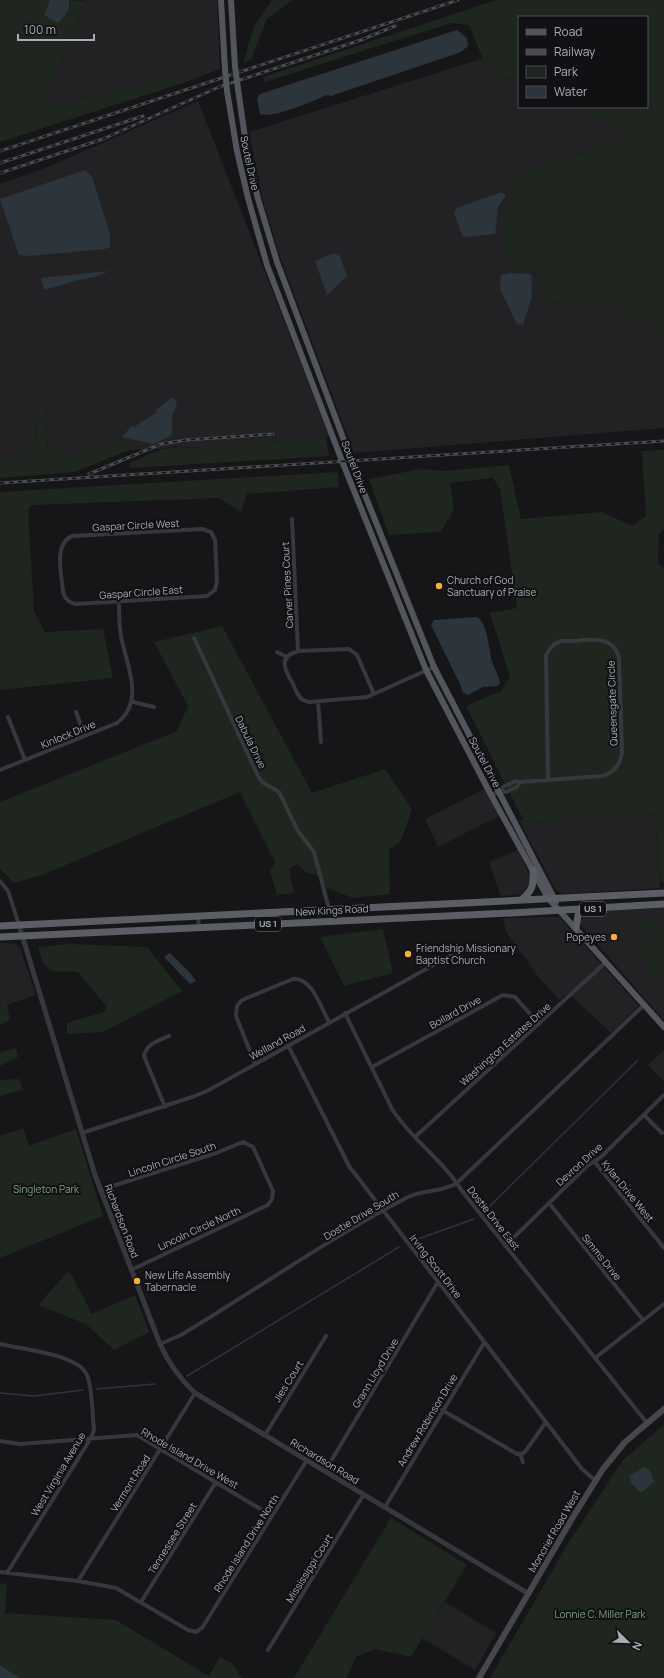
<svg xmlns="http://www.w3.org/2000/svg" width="664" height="1678" font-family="Manrope,sans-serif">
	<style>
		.built { fill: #222225 }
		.green { fill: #1e261f }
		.water { fill: #2c353c }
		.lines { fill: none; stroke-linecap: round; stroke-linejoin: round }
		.stream { stroke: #2c353c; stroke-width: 1.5 }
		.minor { stroke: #37383d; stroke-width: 4 }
		.tertiary { stroke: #37383d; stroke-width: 5 }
		.secondary { stroke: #45474d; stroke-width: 6 }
		.primary { stroke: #53555c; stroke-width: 6 }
		.trunk { stroke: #5b5e65; stroke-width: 7 }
		.rail-casing { stroke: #4a4c52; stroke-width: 3 }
		.rail { stroke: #111113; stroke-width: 1.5; stroke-dasharray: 4.5; stroke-linecap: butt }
		.primary-bridge { stroke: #53555c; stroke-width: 6 }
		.poi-dot { fill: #f2b134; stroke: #111113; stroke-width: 1.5 }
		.labels { text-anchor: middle; stroke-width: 4; stroke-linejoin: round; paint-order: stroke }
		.shield { fill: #111113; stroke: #7b7e86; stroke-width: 1 }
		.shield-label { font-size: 9px; font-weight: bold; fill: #a8adb8 }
		.street-label { font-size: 10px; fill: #a8adb8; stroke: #111113 }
		.poi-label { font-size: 10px; fill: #a8adb8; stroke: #111113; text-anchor: start }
		.park-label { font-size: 10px; fill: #7fa381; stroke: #111113 }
	</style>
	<rect width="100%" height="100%" fill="#161618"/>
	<!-- built -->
	<path class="built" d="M83,0H217L220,69L186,82L183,74L50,106L48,96L85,1Z
		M487,57L500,75L519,83V107H575L619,126L621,139L508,179L513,193L504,220L515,267L539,273L549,303L597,299L664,333V428L354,453L281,260L263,201L249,132Z
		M198,101L329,436L326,438L189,448L176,446L159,449L129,450L120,442L65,455L48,449L45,406L38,404L36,443L19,458L0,459V184L48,167Z
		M484,789L499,816L438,847L425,819Z
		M655,814L660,888L565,894L561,893L555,889L519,820L523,819L532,823Z
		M518,850L530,876L531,886L524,894L501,896L489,862Z
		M664,908V929L653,916L651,967L645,972L650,979L664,970V1021L580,924L581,914L587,912Z
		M559,917L639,1006L611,1033L568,993L560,1000L540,979L506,932L503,918Z
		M0,943L15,944L20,948L36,995L0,1007Z
		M664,1050V1082L648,1065Z
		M445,1602L496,1633L475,1670L422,1638Z"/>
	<!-- green -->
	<path class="green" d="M0,0H50L44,15L70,5L69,0L85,1L48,96L50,106L183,74L186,82L0,142Z
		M272,0H293L267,19L251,60L243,63L254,26Z
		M496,0H664V333L597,299L548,303L539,273L515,267L502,254L504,220L513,193L508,179L621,139L619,126L575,107H647V17H519V83L500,75L487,57L483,59L469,25L451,23L265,82L263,77Z
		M38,403L45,406L48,449L65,455L120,442L129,450L75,472L0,478V459L19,458L36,443Z
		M326,438L329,456L130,468L129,464C149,454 166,444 189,448Z
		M664,450V529L659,534L658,564L664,568V882H660L655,814L532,823L523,819L466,706L501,691L510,677L490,613L517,608L500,489L493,478L450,483L454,509L441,532L389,535L369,479L421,469L445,471L509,465L521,519L602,512L632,526L646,516L642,451Z
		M338,472L339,487L247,494L241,512L219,498L33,505L28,509L34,611L45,632L103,629L113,678L0,690V492Z
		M222,626L312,793L385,769L412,809L401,841L389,850L390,894L353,898L327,888L316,875L306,872L297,864L289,869L294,893L277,895L270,871L275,862L240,792L42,875L14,883L0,869V802L177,731L188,706L154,642Z
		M653,916L664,929V970L650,980L644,972L651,967L640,952L652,943L632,918Z
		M383,929L393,973L344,986L320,937Z
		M69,944L147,947L182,991L103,1032L67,1034V1023L104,1012L107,1007L78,972C52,971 46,976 38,947Z
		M7,1004L10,1020L0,1025V1007Z
		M16,1048L18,1057L0,1066V1052Z
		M19,1079L23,1090L0,1096V1080Z
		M23,1128L29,1146L76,1129L103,1216L0,1258V1136Z
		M69,1270L92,1314L135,1295L149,1332L114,1350L86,1324L38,1305Z
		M664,1425V1678H490L569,1542L623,1460Z
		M391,1518L467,1565L411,1657L376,1649L357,1656L346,1678H294Z
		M0,1583L7,1584L5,1613L116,1620L209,1676L220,1657L232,1663L242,1678H20L0,1665Z"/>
	<!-- water -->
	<path class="water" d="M50,0H69C71,8 64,18 58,23L44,15Z
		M457,30L467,38L468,46L461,52L331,96L327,95C313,101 273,119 260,114L257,98L260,94Z
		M85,170L92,177L110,234V247L105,249L29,256L19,255L0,199Z
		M502,192L506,195L498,207L495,234L463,237L454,213L457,208Z
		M334,253L340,256L347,276L327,295L315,261Z
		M109,271L98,276L75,281L44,290L41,278Z
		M510,273L531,274L532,296L523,325L517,324L500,289L501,275Z
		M171,398L176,400C178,409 174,408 172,416C171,423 174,429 171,436L153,444L122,437L132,425L134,427L157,412L156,410Z
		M477,617C488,624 489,650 492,662C495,669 498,675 500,683L497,686L483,687L468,695L463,693L460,684L431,625L434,620Z
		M170,953L190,973L196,981L190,984L165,958V956Z
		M644,1467L650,1471L654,1482L641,1493L632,1484L629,1476Z
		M0,1665L20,1678H0Z"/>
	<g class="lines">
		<!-- stream -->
		<path class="stream" d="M485,1211L637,1061
			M415,1240L474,1219
			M187,1376L399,1247
			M96,1389L155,1384
			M0,1393L34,1396L83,1390"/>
		<!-- minor -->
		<path class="minor" d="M292,519L298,651
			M202,529L211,532L215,540L217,581L215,590L207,596L76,604C68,602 65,599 63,592C62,576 53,544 72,536Z
			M194,638L258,776L262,782L279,792L298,831L314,852L329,909
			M277,652L287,657
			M374,694L357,655L349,649L298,651C277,657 285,670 293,684C295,689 298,697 303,700C305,701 307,701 309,702L367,697L434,667
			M318,701L321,742
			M133,702L154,707
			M76,712L85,736
			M8,717L25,760
			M0,770L117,723C146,700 126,665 121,636C119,625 119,613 119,601
			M502,791L503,787L516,781L520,782L602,776C614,773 620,765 622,753L619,658C614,636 591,639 574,641C570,641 563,640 559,642C552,644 549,650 546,655L548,780
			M491,795L502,791L506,792L517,787L520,782
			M0,881L8,891L19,925
			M198,916L199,927
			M345,1013L392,1109C411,1139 443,1160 462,1191L647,1423
			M288,1045L349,1166L582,1469L596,1481
			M255,1064L236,1016L237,1006L242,1000L293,979C312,977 321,1008 329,1022
			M372,1067L503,995L515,997L539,1024
			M165,1107L144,1056C147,1043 158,1041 169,1036
			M644,1115L662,1133
			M82,1133L192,1097L207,1091L464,948L471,946
			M415,1137L606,962
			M594,1161L664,1248
			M100,1190L216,1153L243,1142L253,1147L273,1191L272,1199L268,1205L131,1270
			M549,1203L643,1320
			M505,1246L587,1166L601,1157L664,1095
			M0,1344C21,1349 78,1354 87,1375C93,1390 92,1415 94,1430L91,1438L7,1573
			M160,1344L181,1335C256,1290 328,1239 406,1198C422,1189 441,1193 457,1183L644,1005
			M595,1358L664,1304
			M442,1410L517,1454L524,1453L527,1449L546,1422
			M265,1435L326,1336
			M0,1441L20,1444L137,1435L272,1516
			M520,1454L523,1462
			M325,1471L438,1282
			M385,1507L484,1343
			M0,1572L78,1581L116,1588L188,1630L196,1632L202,1628L307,1460
			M78,1581L195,1393
			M141,1602L216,1482
			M268,1650L364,1494"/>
		<!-- tertiary -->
		<path class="tertiary" d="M19,925L95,1175L160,1344C169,1364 179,1378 195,1393L529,1594"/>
		<!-- secondary -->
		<path class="secondary" d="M479,1678L573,1517L603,1469L625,1442L664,1409"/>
		<!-- primary -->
		<path class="primary" d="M221,0L225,69
			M231,0L235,66
			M238,89L247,151L258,199L277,262L357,475L434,667L556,902
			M227,91L237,151L248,198L267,265L342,461L426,670L491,795L548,898L664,1027"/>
		<!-- trunk -->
		<path class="trunk" d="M521,900C533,891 534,884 533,870
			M0,926L664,893
			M576,928L578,915L586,909
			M0,937L512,913L664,904"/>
		<defs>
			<path id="rail" d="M0,151L458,0
				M0,163L143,116
				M0,173L103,139L219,87L361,40L395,26
				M89,474L161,444L186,440L273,434
				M0,483L664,441"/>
		</defs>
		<!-- rail casing -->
		<use href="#rail" class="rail-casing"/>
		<!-- rail -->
		<use href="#rail" class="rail"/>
		<!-- primary-bridge -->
		<path class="primary-bridge" d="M235,66L238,89
			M225,69L227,91"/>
	</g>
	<!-- markers -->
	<g class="poi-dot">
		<circle cx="439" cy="586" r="4"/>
		<circle cx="614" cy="937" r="4"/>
		<circle cx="408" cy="954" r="4"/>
		<circle cx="137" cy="1281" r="4"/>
	</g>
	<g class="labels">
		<!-- shield labels -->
		<g class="shield">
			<rect x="580" y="902" width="26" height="14" rx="3"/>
			<rect x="255" y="917" width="26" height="14" rx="3"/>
		</g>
		<g class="shield-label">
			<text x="593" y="912">US 1</text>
			<text x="268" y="927">US 1</text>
		</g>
		<!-- street labels -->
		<g class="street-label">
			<text transform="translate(250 163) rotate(78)" y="4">Soutel Drive</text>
			<text transform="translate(355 467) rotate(69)" y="4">Soutel Drive</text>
			<text transform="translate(136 525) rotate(-3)" y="4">Gaspar Circle West</text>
			<text transform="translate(287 585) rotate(-93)" y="4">Carver Pines Court</text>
			<text transform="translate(141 592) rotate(-4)" y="4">Gaspar Circle East</text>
			<text transform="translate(612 703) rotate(-92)" y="4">Queensgate Circle</text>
			<text transform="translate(68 734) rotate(-22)" y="4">Kinlock Drive</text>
			<text transform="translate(251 742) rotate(64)" y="4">Dabula Drive</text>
			<text transform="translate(485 762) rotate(62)" y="4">Soutel Drive</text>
			<text transform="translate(332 910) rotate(-3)" y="4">New Kings Road</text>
			<text transform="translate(455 1012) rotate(-29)" y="4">Boilard Drive</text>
			<text transform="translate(277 1042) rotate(-29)" y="4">Welland Road</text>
			<text transform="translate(505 1044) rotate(-42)" y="4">Washington Estates Drive</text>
			<text transform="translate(172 1159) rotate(-18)" y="4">Lincoln Circle South</text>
			<text transform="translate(579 1164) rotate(-42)" y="4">Devron Drive</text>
			<text transform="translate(628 1191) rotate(51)" y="4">Kylan Drive West</text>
			<text transform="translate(361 1215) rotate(-31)" y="4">Dostie Drive South</text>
			<text transform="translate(494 1218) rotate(52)" y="4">Dostie Drive East</text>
			<text transform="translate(122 1221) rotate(69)" y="4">Richardson Road</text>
			<text transform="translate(199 1228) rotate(-25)" y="4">Lincoln Circle North</text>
			<text transform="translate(602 1257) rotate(51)" y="4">Simms Drive</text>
			<text transform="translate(436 1266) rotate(52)" y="4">Irving Scott Drive</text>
			<text transform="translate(375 1373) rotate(-59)" y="4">Grann Lloyd Drive</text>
			<text transform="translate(288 1381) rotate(-58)" y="4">Jies Court</text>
			<text transform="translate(427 1420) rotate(-59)" y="4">Andrew Robinson Drive</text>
			<text transform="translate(190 1458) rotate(30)" y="4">Rhode Island Drive West</text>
			<text transform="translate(325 1461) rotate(31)" y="4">Richardson Road</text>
			<text transform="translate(58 1474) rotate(-59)" y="4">West Virginia Avenue</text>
			<text transform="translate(130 1483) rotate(-58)" y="4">Vermont Road</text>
			<text transform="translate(554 1531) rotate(-60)" y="4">Moncrief Road West</text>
			<text transform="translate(172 1538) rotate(-58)" y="4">Tennessee Street</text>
			<text transform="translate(246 1543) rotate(-58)" y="4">Rhode Island Drive North</text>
			<text transform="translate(309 1568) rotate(-58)" y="4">Mississippi Court</text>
		</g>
		<!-- poi labels -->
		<g class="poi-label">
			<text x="447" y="584">Church of God<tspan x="447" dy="12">Sanctuary of Praise</tspan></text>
			<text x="606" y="941" text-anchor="end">Popeyes</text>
			<text x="416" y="952">Friendship Missionary<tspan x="416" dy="12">Baptist Church</tspan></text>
			<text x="145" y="1279">New Life Assembly<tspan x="145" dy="12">Tabernacle</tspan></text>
		</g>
		<!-- park labels -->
		<g class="park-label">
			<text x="46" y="1193">Singleton Park</text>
			<text x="600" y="1618">Lonnie C. Miller Park</text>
		</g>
	</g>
	<!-- legend -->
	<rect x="518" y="16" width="130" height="92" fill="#111113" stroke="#4d4f55"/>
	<rect x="526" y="29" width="20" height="6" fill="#53555c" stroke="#4d4f55"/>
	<text x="554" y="36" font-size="12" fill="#a8adb8">Road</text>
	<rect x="526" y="49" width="20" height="6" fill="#4a4c52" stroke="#4d4f55"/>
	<text x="554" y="56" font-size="12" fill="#a8adb8">Railway</text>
	<rect x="526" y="66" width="20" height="12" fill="#1e261f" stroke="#4d4f55"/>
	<text x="554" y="76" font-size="12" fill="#a8adb8">Park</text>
	<rect x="526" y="86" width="20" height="12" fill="#2c353c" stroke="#4d4f55"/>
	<text x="554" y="96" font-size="12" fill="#a8adb8">Water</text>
	<!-- north arrow -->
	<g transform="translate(628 1642) rotate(113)" stroke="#111113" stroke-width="3" paint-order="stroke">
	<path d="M0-3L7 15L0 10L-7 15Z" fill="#a8adb8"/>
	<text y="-6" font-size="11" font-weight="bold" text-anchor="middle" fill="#a8adb8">N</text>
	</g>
	<!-- scale -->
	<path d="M18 34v6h76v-6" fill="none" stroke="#a8adb8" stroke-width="2"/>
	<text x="24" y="34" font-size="12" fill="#a8adb8" stroke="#111113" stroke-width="3" paint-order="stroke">100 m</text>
</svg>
